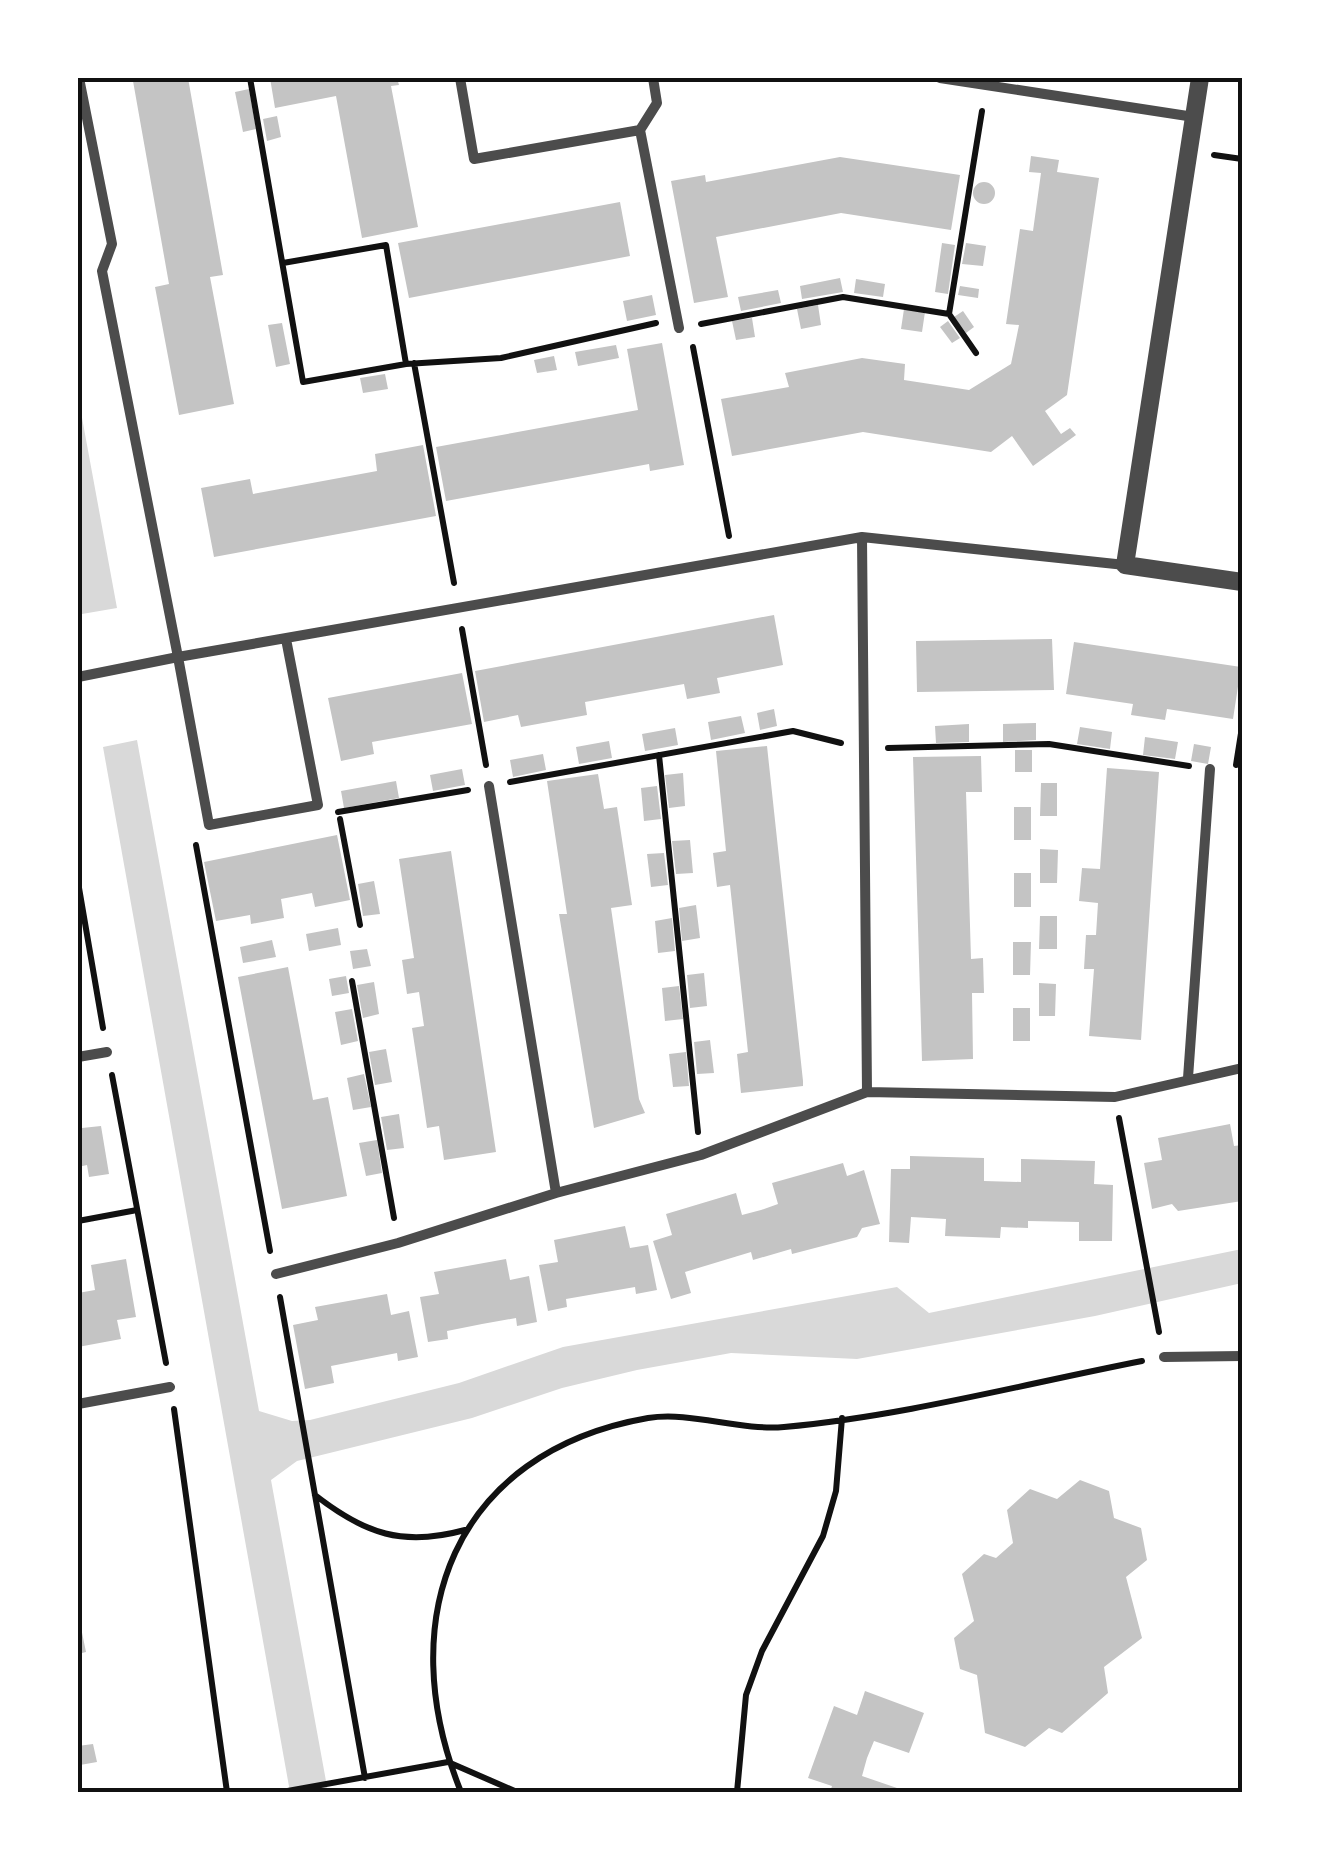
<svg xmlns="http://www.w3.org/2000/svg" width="1320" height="1870" font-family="'IBM Plex Sans',sans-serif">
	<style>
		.water { fill: #d9d9d9 }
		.building { fill: #c4c4c4 }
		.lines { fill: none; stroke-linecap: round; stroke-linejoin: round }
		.path { stroke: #111; stroke-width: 6 }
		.minor { stroke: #4c4c4c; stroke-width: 10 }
		.tertiary { stroke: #4c4c4c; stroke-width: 18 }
		.neatline { fill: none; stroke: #111; stroke-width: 4 }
	</style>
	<rect width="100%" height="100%" fill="#fff"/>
	<!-- water -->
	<path class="water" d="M78,396L117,608L82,614L78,591Z
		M137,740L259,1411L292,1421L310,1420L459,1383L563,1347L897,1287L929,1313L1242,1249V1283L1095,1316L857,1359L731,1353L637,1370L562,1388L472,1418L297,1461L271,1480L328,1792H290L103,747Z"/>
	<!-- building -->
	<path class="building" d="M153,78H188L223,275L210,277L234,404L179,415L155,287L169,284L133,81Z
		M270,78H397L399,85L391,86L418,227L362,238L336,96L275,108Z
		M249,89L256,129L243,132L235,92Z
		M277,116L281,137L267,141L263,119Z
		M1031,156L1059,160L1057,172L1099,178L1067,395L1045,411L1061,434L1070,428L1076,435L1033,466L1012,436L991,452L863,432L732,456L721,399L789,387L785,373L862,358L905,364L904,380L969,390L1011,364L1019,325L1006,324L1020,229L1033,231L1041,173L1029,172Z
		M840,157L960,175L951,230L841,213L716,237L728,297L694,303L671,181L705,175L706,182Z
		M973 193a11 11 0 1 1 22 0a11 11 0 1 1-22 0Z
		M620,202L630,256L409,298L398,243Z
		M942,243L955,245L948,294L935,292Z
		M966,243L986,246L983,266L962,264Z
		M840,278L843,292L802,299L800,286Z
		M856,279L885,284L883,297L854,293Z
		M960,286L979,289L978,298L958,295Z
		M778,290L781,303L741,311L738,297Z
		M652,295L656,315L627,321L623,301Z
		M818,305L821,325L801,329L797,309Z
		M904,309L925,312L922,332L901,329Z
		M963,311L974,327L966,333L954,317Z
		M752,318L755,337L736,340L732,321Z
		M948,321L960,338L952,343L940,327Z
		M282,323L290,364L276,367L268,325Z
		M662,343L684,465L650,471L649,464L446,501L436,447L638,410L627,349Z
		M616,345L619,358L578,366L575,352Z
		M554,356L557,370L537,373L534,360Z
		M385,374L388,389L363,393L360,378Z
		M423,445L436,516L214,557L201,488L250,479L253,494L377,471L375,454Z
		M774,615L783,665L717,678L720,693L687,699L684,684L585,702L587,715L521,727L518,715L484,722L475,671Z
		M1052,639L1054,690L917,692L916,641Z
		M1074,642L1241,667L1233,719L1167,709L1165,720L1131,715L1133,704L1066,694Z
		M462,673L472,724L372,742L374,754L341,761L328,698Z
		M774,709L777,726L760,730L757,713Z
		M741,716L745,733L711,740L708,722Z
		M1036,723V740L1003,742V724Z
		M969,724V742L936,743L935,726Z
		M1080,727L1112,732L1110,749L1077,744Z
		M675,728L678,745L645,751L642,734Z
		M1145,737L1178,742L1175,759L1143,755Z
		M609,741L612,758L579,764L576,747Z
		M1194,744L1211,747L1208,764L1191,761Z
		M767,746L803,1081V1086L741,1093L737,1054L748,1052L730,885L717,887L713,853L726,851L716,751Z
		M1015,750H1032V772H1015Z
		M543,754L546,770L513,777L510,760Z
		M981,756L982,792H966L971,959L983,958L984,993H972L973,1059L922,1061L913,757Z
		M1107,768L1159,772L1141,1040L1089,1036L1094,969H1084L1086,935H1096L1098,903L1079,901L1082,868L1100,869Z
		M462,769L465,785L433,791L430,775Z
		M683,773L685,806L669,808L665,775Z
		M598,774L604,809L617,807L632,905L611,908L639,1099L645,1113L594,1128L559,914H567L547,781Z
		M396,781L399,798L344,808L341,791Z
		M1041,783H1057V816H1040Z
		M657,786L661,819L644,821L641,788Z
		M1014,807H1031V840H1014Z
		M337,835L350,900L315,907L312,893L281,899L284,918L251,924L250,915L216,921L204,862Z
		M690,840L693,873L676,874L672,841Z
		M1040,849L1058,850L1057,883H1040Z
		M451,851L496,1152L444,1160L439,1126L427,1128L422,1094L412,1028L424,1026L419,992L407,994L402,960L414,958L399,859Z
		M664,853L668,885L651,887L647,854Z
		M1014,873H1031V907H1014Z
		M374,881L380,914L363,916L358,884Z
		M696,905L700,938L682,941L679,908Z
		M1040,916H1057V949H1039Z
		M672,918L675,951L658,953L655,921Z
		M338,928L341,945L309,951L306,934Z
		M272,940L276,957L243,963L240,947Z
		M1013,942H1031L1030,975H1013Z
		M367,949L371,966L353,969L350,951Z
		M288,967L313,1100L328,1097L347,1196L282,1209L238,977Z
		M704,973L707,1006L690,1008L687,975Z
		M346,976L349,993L332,996L329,979Z
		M374,982L379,1014L363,1018L357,985Z
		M1039,983L1056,984L1055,1016H1039Z
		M679,986L683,1019L665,1021L662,988Z
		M1013,1008H1030V1041H1013Z
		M352,1009L358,1041L341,1045L335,1012Z
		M710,1040L714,1073L697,1074L694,1042Z
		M386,1049L392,1082L375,1085L369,1052Z
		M686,1052L689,1086L673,1087L669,1054Z
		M364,1074L371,1107L353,1110L347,1078Z
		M78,1111L82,1128L101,1126L109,1174L89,1177L87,1165L78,1167Z
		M399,1114L404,1148L387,1150L381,1117Z
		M1230,1124L1234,1146L1242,1145V1201L1178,1211L1172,1204L1152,1209L1144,1163L1162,1160L1158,1138Z
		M377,1140L382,1173L366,1176L359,1143Z
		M910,1156L984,1158V1181L1021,1182V1159L1095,1161L1094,1184L1113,1185L1112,1241H1079V1222L1028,1221V1228L1001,1227L1000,1238L945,1236L946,1219L911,1217L909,1243L889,1242L891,1169H910Z
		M843,1163L847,1176L864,1170L880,1224L862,1228L857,1237L792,1254L791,1249L753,1260L751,1252L685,1272L691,1293L671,1299L653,1241L672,1235L666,1214L736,1193L742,1215L761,1210L778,1204L772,1183Z
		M625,1226L630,1248L648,1245L657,1290L636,1294L635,1287L566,1299L567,1307L548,1311L539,1265L558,1262L554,1240Z
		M126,1259L136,1317L117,1320L121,1339L78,1347V1293L95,1290L91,1265Z
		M506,1259L510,1280L529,1276L537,1322L517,1326L516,1318L482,1324L447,1331L448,1339L428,1342L420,1297L439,1294L434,1272Z
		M387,1294L391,1315L409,1311L418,1357L398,1361L397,1353L331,1366L334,1383L305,1389L293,1325L318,1320L315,1307Z
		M1080,1480L1109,1491L1114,1518L1141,1528L1147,1560L1126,1577L1142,1638L1104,1667L1108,1693L1062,1733L1049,1728L1025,1747L985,1733L977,1675L960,1669L954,1638L974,1621L962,1574L984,1554L996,1558L1013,1543L1007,1510L1030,1489L1057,1499Z
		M78,1613L86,1652L78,1654Z
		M865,1691L924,1713L909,1753L874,1741L867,1758L862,1776L897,1788L895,1792H830L832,1786L808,1778L834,1706L857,1715Z
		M93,1744L97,1762L80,1765L78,1746Z"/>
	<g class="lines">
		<!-- path -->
		<path class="path" d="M250,78L303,382L406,364
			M1214,155L1242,159
			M283,263L386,245L406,364L501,358L656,323
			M949,314L976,353
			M701,324L843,297L949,314L982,111
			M693,347L729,536
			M414,363L454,583
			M462,629L486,765
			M888,748L1049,744L1189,766
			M659,755L698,1132
			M1236,765L1242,727
			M510,782L793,731L841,743
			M338,812L468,790
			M340,819L360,925
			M196,845L270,1251
			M78,882L103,1028
			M352,981L394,1218
			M112,1075L166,1363
			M1119,1118L1159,1332
			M78,1221L137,1210
			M280,1297L365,1778
			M174,1409L227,1792
			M315,1495C365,1534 403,1547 465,1530
			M282,1792L448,1762L517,1792
			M461,1792C391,1619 453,1452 648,1418C691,1411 739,1431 784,1427C904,1416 1024,1384 1142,1361
			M737,1792L746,1695L762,1651L823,1536L836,1491L842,1418"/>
		<!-- minor -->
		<path class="minor" d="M460,78L474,159L640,130L679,328
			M940,78L1194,117
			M640,130L657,103L653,78
			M862,537L867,1092
			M286,639L318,805L209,825L178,657L862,537L1125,565
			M78,677L178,657L102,271L112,244L79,78
			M489,786L556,1193
			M78,1057L107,1052
			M1188,1078L1210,769
			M276,1274L398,1243L556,1193L701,1155L867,1092L1115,1097L1242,1068
			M1164,1357L1242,1356
			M78,1404L170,1387"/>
		<!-- tertiary -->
		<path class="tertiary" d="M1200,78L1125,565L1242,582"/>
	</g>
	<!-- border -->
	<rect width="1320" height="1870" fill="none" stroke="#ffffff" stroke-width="160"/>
	<rect x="80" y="80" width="1160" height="1710" class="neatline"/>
</svg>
